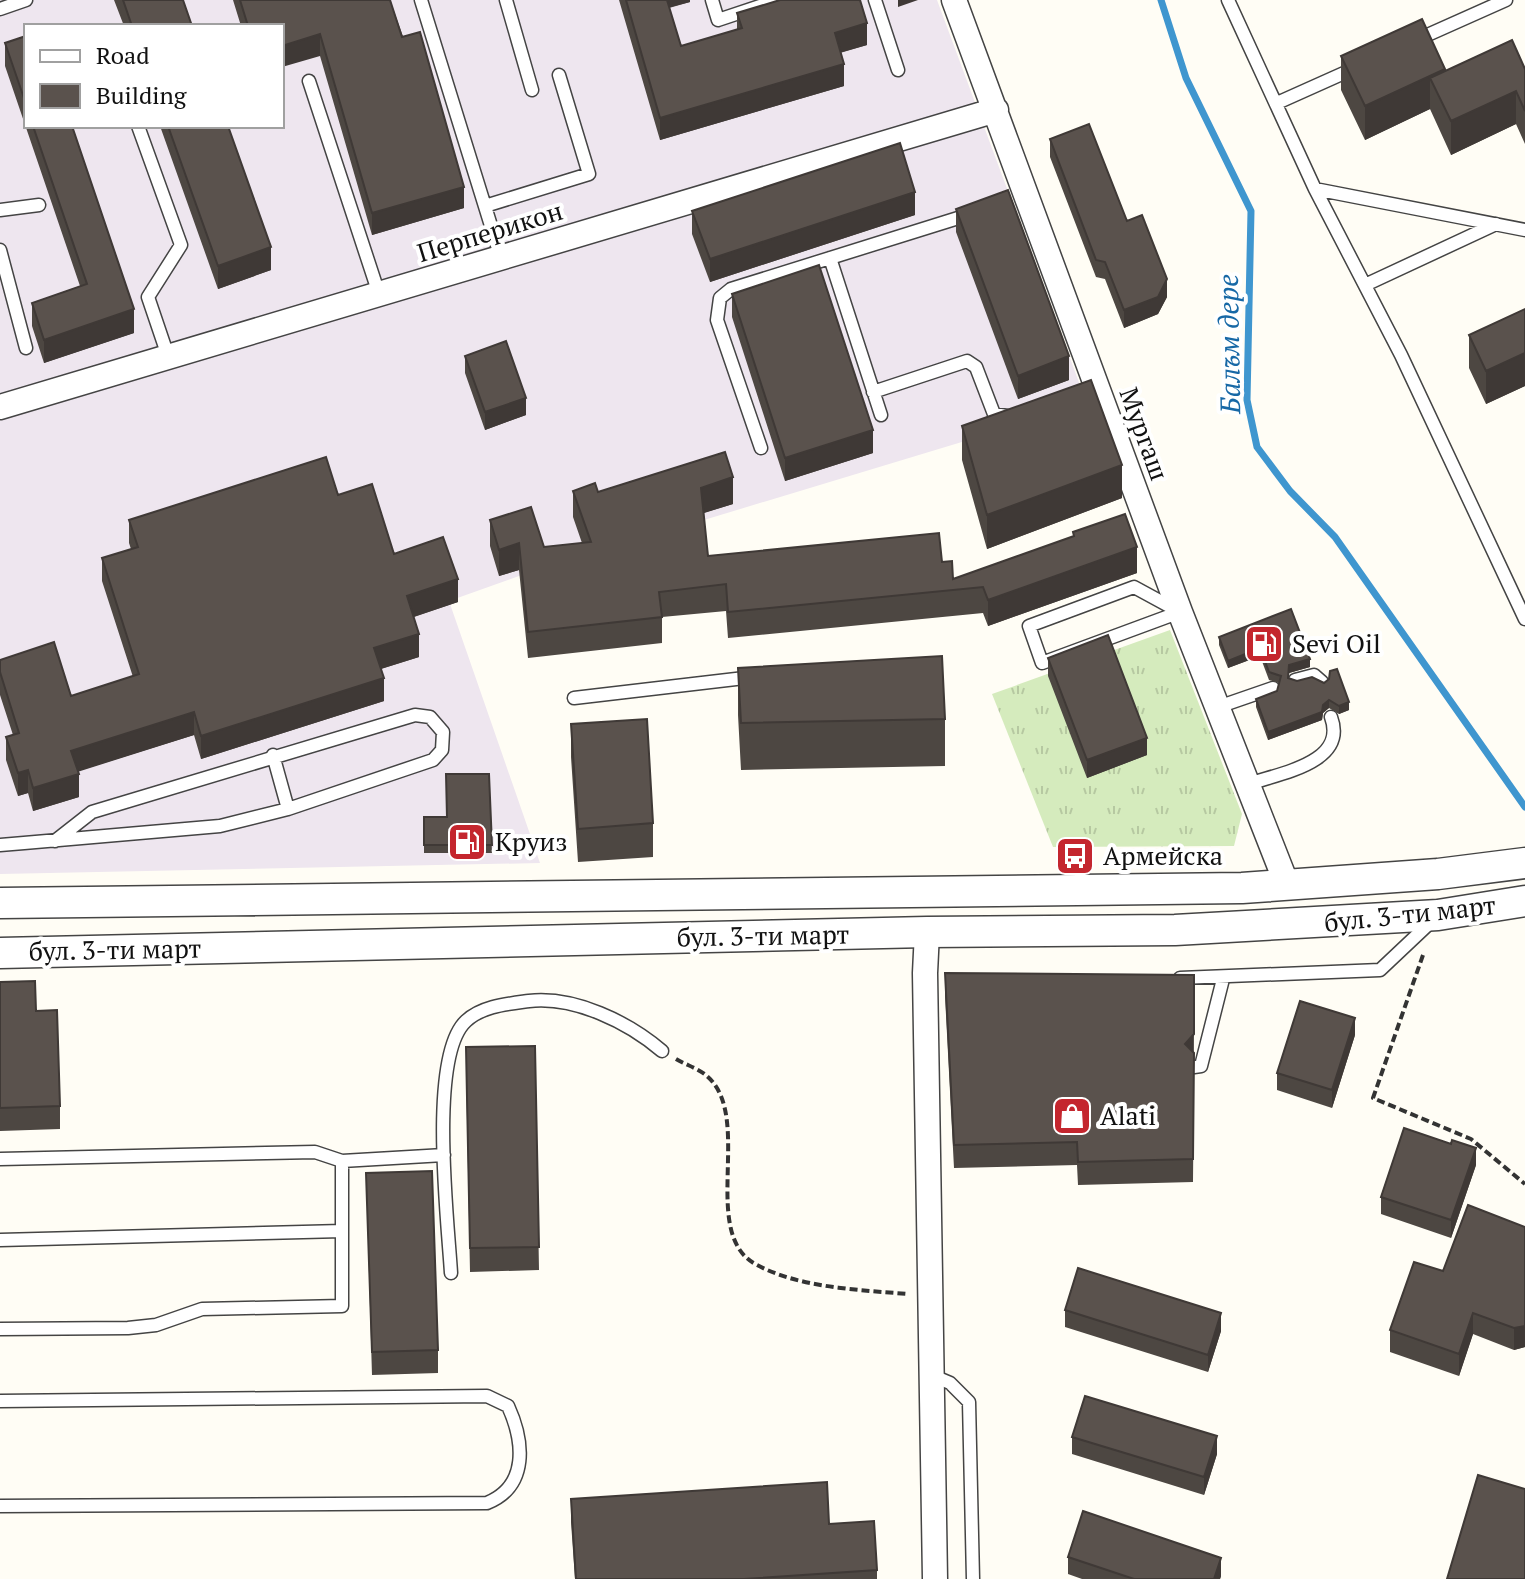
<svg xmlns="http://www.w3.org/2000/svg" width="1525" height="1579" font-family="'PT Serif',serif">
	<style>
		.industrial { fill: #eee6ef; fill-rule: evenodd }
		.grass { fill: url(#grass-tufts) }
		.lines { fill: none; stroke-linecap: round; stroke-linejoin: round }
		.stream { stroke: #3f96cf; stroke-width: 7 }
		.service-casing { stroke: #444; stroke-width: 15 }
		.minor-casing { stroke: #444; stroke-width: 27 }
		.tertiary-casing { stroke: #444; stroke-width: 33 }
		.path { stroke: #333; stroke-width: 4; stroke-dasharray: 8 4; stroke-linecap: butt }
		.service { stroke: #fff; stroke-width: 12 }
		.minor { stroke: #fff; stroke-width: 24 }
		.tertiary { stroke: #fff; stroke-width: 30 }
		.wall { fill: #4d4742 }
		.shaded-wall { fill: #3f3936 }
		.building { fill: #5a524d; stroke: #3f3936; stroke-width: 2 }
		.labels { text-anchor: middle; stroke-width: 8; stroke-linejoin: round; paint-order: stroke }
		.street-label { font-size: 26px; fill: #111; stroke: #fff }
		.poi-label { font-size: 26px; fill: #111; stroke: #fff; text-anchor: start }
		.water-label { font-size: 28px; font-style: italic; fill: #1768a6; stroke: #fff }
	</style>
	<defs>
		<pattern id="grass-tufts" width="24" height="20" patternUnits="userSpaceOnUse" patternTransform="scale(2)"><rect width="24" height="20" fill="#d5ebbd"/><path d="M3 7l-1-3M5 7V3M7 7l1-3M15 17l-1-3M17 17v-4M19 17l1-3" fill="none" stroke="#b6c8a1"/></pattern>
	</defs>
	<rect width="100%" height="100%" fill="#fffdf5"/>
	<!-- industrial -->
	<path class="industrial" d="M0,0H937L1087,404L519,576L449,601L540,863L0,874ZM26,26H282V126H26Z"/>
	<!-- grass -->
	<path class="grass" d="M1170,630L1242,814L1234,846L1053,847L992,694Z"/>
	<g class="lines">
		<!-- stream -->
		<path class="stream" d="M1161,0L1186,78L1251,211L1247,400L1257,447L1290,491L1335,537L1525,807"/>
		<defs>
			<path id="service" d="M421,0L501,258
				M506,0L532,90
				M712,0L718,20L778,0
				M875,0L898,70
				M1228,0L1315,189L1401,355L1525,619
				M0,9L26,0
				M1414,41L1506,0
				M309,81L379,294
				M1277,103L1353,69
				M138,126L181,245L148,297L168,356
				M1315,189L1525,230
				M485,206L589,174L559,75
				M0,210L39,205
				M0,250L26,348
				M830,258L881,415
				M1365,285L1496,224
				M873,392L967,361L976,367L994,414L1007,416
				M761,448L717,320L720,298L731,289L971,214
				M1134,587L1180,612L1042,663L1029,626Z
				M1295,680L1314,675L1322,682
				M574,698L753,677
				M1218,707L1273,688
				M273,755L288,809
				M1249,784C1280,773 1348,763 1331,717
				M0,845L24,843L220,826L288,809L433,760L442,750L443,732L430,717L415,715L92,812L55,841
				M1180,978L1380,970L1433,920
				M1194,1067L1201,1066L1223,979
				M0,1159L315,1152L342,1161V1306L202,1309L156,1325L128,1328L0,1329
				M342,1161L444,1155
				M0,1240L342,1231
				M451,1273C448,1222 428,1056 466,1021C482,1006 507,1004 529,1001C575,996 628,1022 662,1051
				M931,1375L950,1383L969,1402L973,1579
				M0,1401L487,1396L508,1406C524,1441 529,1486 487,1503L0,1506"/>
			<path id="minor" d="M954,0L1180,612L1287,885
				M0,407L996,110
				M927,932L925,973L935,1579"/>
			<path id="tertiary" d="M0,903L1242,888L1438,874L1525,863
				M0,953L927,932L1175,930L1438,915L1525,901"/>
		</defs>
		<!-- service casing -->
		<use href="#service" class="service-casing"/>
		<!-- minor casing -->
		<use href="#minor" class="minor-casing"/>
		<!-- tertiary casing -->
		<use href="#tertiary" class="tertiary-casing"/>
		<!-- path -->
		<path class="path" d="M1423,955L1373,1098L1471,1139L1525,1184
			M676,1059C686,1065 700,1069 708,1077C754,1119 698,1235 757,1265C800,1288 860,1290 908,1294"/>
		<!-- service -->
		<use href="#service" class="service"/>
		<!-- minor -->
		<use href="#minor" class="minor"/>
		<!-- tertiary -->
		<use href="#tertiary" class="tertiary"/>
	</g>
	<!-- wall -->
	<path class="wall" d="M114,0H183L192,26H124Z
		M233,0H390L464,208L372,235L320,56L282,26H241Z
		M619,0H690V2L669,8L681,46L737,30V13L867,45L840,53L844,86L660,140Z
		M26,36V126H72L134,333L44,363L32,326V303L80,286L5,66V43Z
		M1341,56L1445,71L1525,69V144L1516,124L1451,155L1430,109L1365,140L1341,90Z
		M160,126H228L271,270L218,289Z
		M1050,139L1127,221L1167,297L1158,314L1124,328L1105,279L1096,277L1050,157Z
		M956,209L1069,380L1018,399L956,232Z
		M692,211L915,215L710,282L692,234Z
		M732,294L873,453L785,481L732,317Z
		M1525,309V386L1486,404L1469,368V335Z
		M465,356L526,415L485,430L465,373Z
		M962,426L1122,498L987,549L962,460Z
		M573,491L598,492L733,504L703,513L708,556L942,562L953,579L1073,537V532L1137,573L988,626L983,613L728,638L726,611L662,617V643L528,658L519,570L499,576L490,546V520L544,547L582,543L573,517Z
		M338,495L394,554L458,602L414,617L419,657L381,669L384,701L201,759L194,735L78,771L79,797L33,811L28,793L18,796L6,760V737L13,735L0,695V660L71,696L133,677L102,581V558L131,549L129,543V520Z
		M1291,609L1310,667L1289,673V678L1349,710L1339,714L1329,708L1323,713L1322,720L1268,740L1256,707V699L1277,691L1279,683L1269,680L1260,656L1228,668L1219,645V637Z
		M1048,658L1147,755L1087,778L1048,676Z
		M738,668L945,719V766L741,770L738,715Z
		M571,724L653,823V857L578,862L571,757Z
		M489,774L492,853H424V817H447Z
		M945,973L1194,975L1193,1182L1078,1185L1077,1165L954,1168L945,996Z
		M0,982L36,1011L60,1106V1129L0,1131Z
		M1355,1035L1332,1108L1277,1090V1073Z
		M535,1046L539,1270L470,1272L466,1070Z
		M1476,1165L1451,1238L1381,1214V1197Z
		M366,1173L438,1350V1373L372,1375Z
		M1525,1227V1347L1514,1350L1473,1334L1459,1376L1390,1352V1330L1443,1271Z
		M1065,1310L1221,1331L1208,1372L1065,1327Z
		M1072,1437L1217,1454L1204,1495L1072,1454Z
		M571,1499L829,1524L877,1570V1579H575L571,1522Z
		M1068,1557L1221,1576L1220,1579H1082L1068,1574Z"/>
	<!-- shaded-wall -->
	<path class="shaded-wall" d="M663,0H690V2L663,9Z
		M898,0H918L898,7Z
		M867,23V45L835,54V33Z
		M320,34V56L282,67V46Z
		M844,64V86L660,140V118Z
		M1445,69V102L1430,78V109L1365,140V106Z
		M1516,91V124L1451,155V121Z
		M464,187V208L372,235V213Z
		M915,192V215L710,282V259Z
		M271,247V270L218,289V266Z
		M1167,279V297L1158,314L1124,328V310Z
		M134,309V333L44,363V340Z
		M1525,353V386L1486,404V371Z
		M1069,356V380L1018,399V376Z
		M526,398V415L485,430V412Z
		M873,430V453L785,481V458Z
		M1122,465V498L987,549V515Z
		M733,477V504L701,514V488Z
		M519,543V570L499,576V550Z
		M1137,547V573L988,626V600Z
		M458,579V602L407,619V596Z
		M419,634V657L374,671V648Z
		M1260,648V656L1228,668V661Z
		M1310,659V667L1289,673L1288,686L1289,665Z
		M384,678V701L201,759V736Z
		M1329,700V708L1323,713L1322,720L1268,740V732L1323,705Z
		M1349,702V710L1339,714V706Z
		M194,712V735L71,774V751Z
		M1147,738V755L1087,778V760Z
		M28,770V793L18,796V773Z
		M79,774V797L33,811V788Z
		M1194,975L1193,1182V1159L1185,1044Z
		M1355,1018V1035L1332,1108V1090Z
		M1476,1148V1165L1451,1238V1220Z
		M1221,1313V1331L1208,1372V1355Z
		M1473,1313V1334L1459,1376V1354Z
		M1525,1326V1347L1514,1350V1328Z
		M1217,1436V1454L1204,1495V1477Z
		M1221,1558V1576L1220,1579H1214Z"/>
	<!-- building -->
	<path class="building" d="M123,0H183L192,26H132Z
		M240,0H390L402,37L420,32L464,187L372,213L320,34L282,46V26H248Z
		M626,0H667L681,46L742,28L737,13L780,0H860L867,23L835,33L844,64L660,118Z
		M1422,19L1445,69L1365,106L1341,56Z
		M26,36V104L5,43Z
		M1512,40L1525,69V111L1516,91L1451,121L1430,78Z
		M1089,124L1127,221L1142,215L1167,279L1158,297L1124,310L1105,262L1096,260L1050,139Z
		M33,126H72L134,309L44,340L32,303L87,284Z
		M168,126H228L271,247L218,266Z
		M900,143L915,192L710,259L692,211Z
		M1008,190L1069,356L1018,376L956,209Z
		M819,265L873,430L785,458L732,294Z
		M1525,309V353L1486,371L1469,335Z
		M506,341L526,398L485,412L465,356Z
		M1091,380L1122,465L987,515L962,426Z
		M725,452L733,477L701,488L708,556L939,533L942,562L952,561L953,579L1074,536L1073,532L1125,514L1137,547L988,600L983,587L728,612L726,584L659,592L662,617L528,632L519,543L499,550L490,520L531,507L544,547L591,542L573,491L595,483L598,492Z
		M326,457L338,495L372,484L394,554L443,537L458,579L407,596L419,634L374,648L384,678L201,736L194,712L71,751L79,774L33,788L28,770L18,773L6,737L19,733L0,672V660L54,642L71,696L139,674L102,558L138,547L129,520Z
		M1291,609L1310,659L1289,665L1288,678L1297,681L1312,677L1324,683L1329,679L1330,671L1337,669L1349,702L1339,706L1329,700L1323,705L1322,712L1268,732L1256,699L1277,691L1281,676L1269,672L1260,648L1228,661L1219,637Z
		M1108,635L1147,738L1087,760L1048,658Z
		M942,656L945,719L741,723L738,668Z
		M647,719L653,823L578,829L571,724Z
		M446,774H489L492,845H424V817H447Z
		M945,973L1194,975V1034L1185,1044L1194,1053L1193,1159L1078,1162L1077,1142L954,1145Z
		M35,981L36,1011L57,1010L60,1106L0,1108V982Z
		M1300,1001L1355,1018L1332,1090L1277,1073Z
		M535,1046L539,1247L470,1248L466,1047Z
		M1404,1128L1451,1144L1452,1140L1476,1148L1451,1220L1381,1197Z
		M432,1171L438,1350L372,1352L366,1173Z
		M1468,1205L1525,1227V1326L1514,1328L1473,1313L1459,1354L1390,1330L1414,1262L1443,1271Z
		M1078,1268L1221,1313L1208,1355L1065,1310Z
		M1085,1396L1217,1436L1204,1477L1072,1437Z
		M1478,1475L1525,1489V1579H1447Z
		M827,1482L829,1524L874,1521L877,1570L744,1579H576L571,1499Z
		M1083,1511L1221,1558L1214,1579H1134L1068,1557Z"/>
	<!-- icons -->
	<defs>
		<symbol id="fuel-square" viewBox="-11 -11 22 22"><rect x="-9" y="-9" width="18" height="18" rx="4" fill="#c4262e" stroke="#fff"/><path d="M-5.5-6h7V0h2V4h1.3V-2.5L3-4.5l.8-.8L6-3V5H2.5V1h-1V6h-7ZM-4.2-4.7v3.2H.2V-4.7Z" fill="#fff"/></symbol>
		<symbol id="bus-square" viewBox="-11 -11 22 22"><rect x="-9" y="-9" width="18" height="18" rx="4" fill="#c4262e" stroke="#fff"/><path d="M-5-6H5V4H4V6H2V4H-2V6H-4V4H-5ZM-3.5-4V0h7V-4ZM-3.5 1.2v1.5H-2V1.2ZM2 1.2v1.5H3.5V1.2Z" fill="#fff"/></symbol>
		<symbol id="shop-square" viewBox="-11 -11 22 22"><rect x="-9" y="-9" width="18" height="18" rx="4" fill="#c4262e" stroke="#fff"/><path d="M-5-2.5h2.3a2.7 3.5 0 0 1 5.4 0H5L5.5 6h-11ZM-1.5-2.5h3a1.5 2.3 0 0 0-3 0Z" fill="#fff"/></symbol>
	</defs>
	<g fill-rule="evenodd">
		<use href="#fuel-square" x="1242" y="622" width="44" height="44"/>
		<use href="#fuel-square" x="445" y="820" width="44" height="44"/>
		<use href="#bus-square" x="1053" y="834" width="44" height="44"/>
		<use href="#shop-square" x="1050" y="1094" width="44" height="44"/>
	</g>
	<g class="labels">
		<!-- street labels -->
		<g class="street-label">
			<text transform="translate(490 232) rotate(-17)" y="9">Перперикон</text>
			<text transform="translate(1144 434) rotate(70)" y="9">Мургаш</text>
			<text transform="translate(1410 914) rotate(-6)" y="9">бул. 3-ти март</text>
			<text transform="translate(763 936) rotate(-1)" y="9">бул. 3-ти март</text>
			<text transform="translate(115 950) rotate(-1)" y="9">бул. 3-ти март</text>
		</g>
		<!-- poi labels -->
		<g class="poi-label">
			<text x="1292" y="653">Sevi Oil</text>
			<text x="495" y="851">Круиз</text>
			<text x="1103" y="865">Армейска</text>
			<text x="1100" y="1125">Alati</text>
		</g>
		<!-- water labels -->
		<g class="water-label">
			<text transform="translate(1229 344) rotate(-91)" y="10">Балъм дере</text>
		</g>
	</g>
	<!-- legend -->
	<rect x="24" y="24" width="260" height="104" fill="#ffffff" stroke="#a0a0a0" stroke-width="2"/>
	<rect x="40" y="50" width="40" height="12" fill="#ffffff" stroke="#a0a0a0" stroke-width="2"/>
	<text x="96" y="64" font-size="24" fill="#111111">Road</text>
	<rect x="40" y="84" width="40" height="24" fill="#5a524d" stroke="#a0a0a0" stroke-width="2"/>
	<text x="96" y="104" font-size="24" fill="#111111">Building</text>
</svg>
